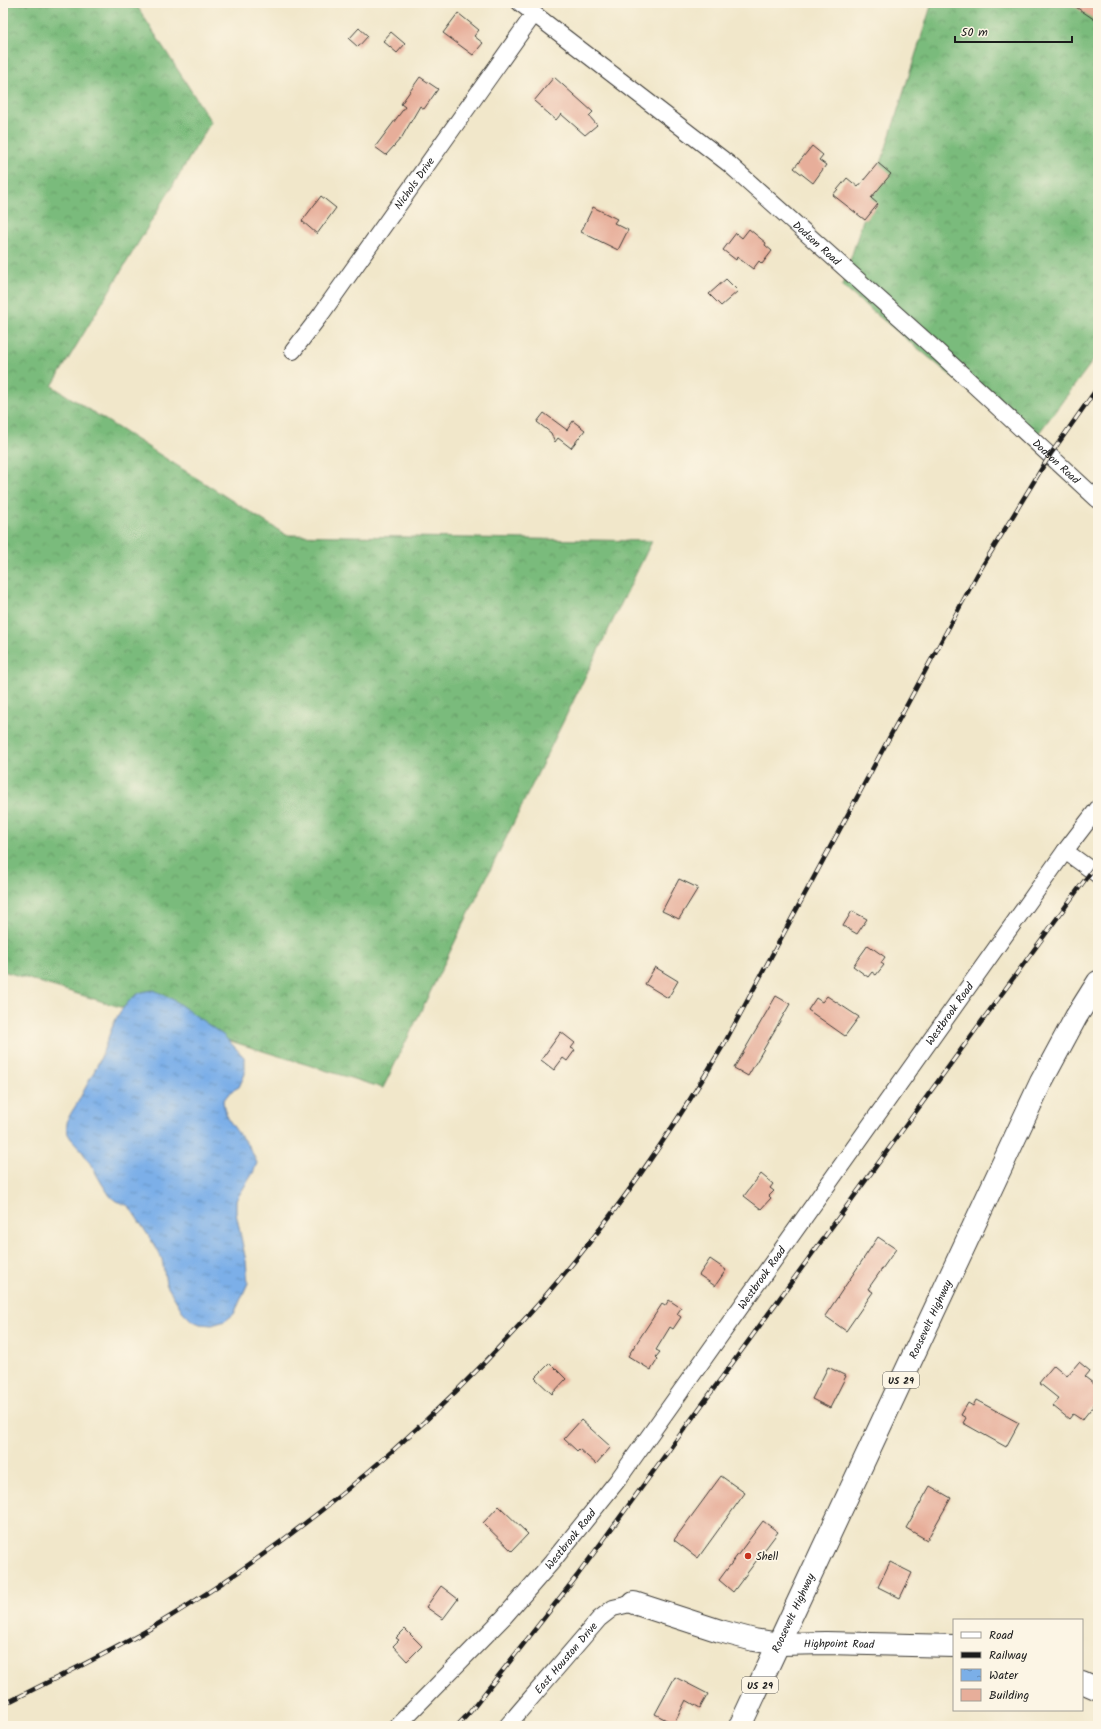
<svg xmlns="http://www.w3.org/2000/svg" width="1101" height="1729" font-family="Kalam,sans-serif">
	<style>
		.forest { fill: url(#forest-crowns); stroke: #4b6c4c }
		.water { fill: url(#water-ripples); stroke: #4c6682 }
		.building { fill: #e7ae9a }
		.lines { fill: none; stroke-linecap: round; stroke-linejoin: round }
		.street-casing { stroke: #3c3a36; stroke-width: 18 }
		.secondary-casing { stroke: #3c3a36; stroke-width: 24 }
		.primary-casing { stroke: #3c3a36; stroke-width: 24 }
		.street { stroke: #fff; stroke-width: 16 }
		.secondary { stroke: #fff; stroke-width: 22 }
		.primary { stroke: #fff; stroke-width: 22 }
		.rail-casing { stroke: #1c1c1c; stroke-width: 4.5 }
		.rail { stroke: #fcf5e5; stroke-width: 3; stroke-dasharray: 9; stroke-linecap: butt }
		.poi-dot { fill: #c8321e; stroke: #fcf5e5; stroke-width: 1.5 }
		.labels { text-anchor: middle; stroke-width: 3.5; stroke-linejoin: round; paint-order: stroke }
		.shield { fill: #fcf5e5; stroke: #5f5d58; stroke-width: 1 }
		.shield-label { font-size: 10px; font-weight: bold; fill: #1c1c1c }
		.street-label { font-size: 11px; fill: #1c1c1c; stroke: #fcf5e5 }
		.poi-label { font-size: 11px; fill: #1c1c1c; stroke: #fcf5e5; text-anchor: start }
	</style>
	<defs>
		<pattern id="forest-crowns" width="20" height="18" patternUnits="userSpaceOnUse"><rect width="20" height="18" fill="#7abb7c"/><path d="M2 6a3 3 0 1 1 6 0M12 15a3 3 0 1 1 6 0" fill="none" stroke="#639765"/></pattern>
		<pattern id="water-ripples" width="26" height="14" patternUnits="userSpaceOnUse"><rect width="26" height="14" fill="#7bafe8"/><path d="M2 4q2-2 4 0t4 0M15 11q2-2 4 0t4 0" fill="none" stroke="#648ebb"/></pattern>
	</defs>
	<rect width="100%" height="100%" fill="#fcf5e5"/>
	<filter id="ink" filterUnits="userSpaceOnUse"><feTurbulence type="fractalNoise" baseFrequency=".025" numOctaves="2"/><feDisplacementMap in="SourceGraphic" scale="8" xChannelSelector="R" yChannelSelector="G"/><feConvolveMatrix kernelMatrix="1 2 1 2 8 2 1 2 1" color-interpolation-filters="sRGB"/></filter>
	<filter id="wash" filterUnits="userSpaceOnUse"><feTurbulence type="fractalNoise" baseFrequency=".012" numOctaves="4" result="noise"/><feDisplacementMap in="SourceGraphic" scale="16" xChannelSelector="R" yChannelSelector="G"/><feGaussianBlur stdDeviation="0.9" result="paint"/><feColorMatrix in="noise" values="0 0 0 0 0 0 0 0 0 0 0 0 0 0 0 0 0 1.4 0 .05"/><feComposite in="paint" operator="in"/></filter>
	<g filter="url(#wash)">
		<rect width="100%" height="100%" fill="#f1e7ca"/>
		<!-- forest -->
		<path class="forest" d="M3,3H135L211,122L52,386L286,535L652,541L383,1088L3,971Z
			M932,3H1098V354L1032,442L842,286Z"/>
		<!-- water -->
		<path class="water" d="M154,990L172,999L223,1035L245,1058V1074L239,1087L230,1092L223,1101C225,1121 238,1131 249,1147C252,1152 255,1158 257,1163L253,1173L236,1200V1213L246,1261L248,1283L234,1314L225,1321L212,1325L200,1324L191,1320L183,1312L166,1284L162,1259L157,1249L129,1206L116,1201L110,1196C99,1181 92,1164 81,1150C76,1143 68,1138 67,1130C65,1118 74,1110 79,1100C86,1086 95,1071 101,1057C107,1042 113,1019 124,1007C134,995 139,991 154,990Z"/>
		<g id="blocks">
			<!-- building -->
			<path class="building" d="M1070,3H1098V22Z
				M458,13L479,30L474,36L483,43L473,55L443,33Z
				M359,28L368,36L358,47L349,39Z
				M391,32L405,44L397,53L383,41Z
				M420,77L438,89L424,109L420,106L402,137L386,155L375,147L405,107L401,104Z
				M554,77L593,112L589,116L597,125L585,135L561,114L556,120L534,101Z
				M812,146L823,155L819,160L826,165L813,183L794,168Z
				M878,163L891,174L871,198L878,204L865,220L833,195L847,178L858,187Z
				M321,196L336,208L317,234L302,221Z
				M593,207L617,219L614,223L628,230L618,250L581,232Z
				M749,229L766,243L765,245L772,251L762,264L759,261L753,269L737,257L736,260L723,250L736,233L742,238Z
				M726,279L738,291L721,306L709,294Z
				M544,413L567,430L573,421L585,430L571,448L558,438L555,442L551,433L537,422Z
				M679,879L698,888L679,919L662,911Z
				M852,911L867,919L857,934L843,926Z
				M868,945L885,957L881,963L884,965L876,975L872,972L868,977L853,966Z
				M655,967L678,981L668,998L645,984Z
				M776,996L790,1004L748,1076L734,1068Z
				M827,996L859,1017L845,1036L808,1010L816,998L822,1002Z
				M561,1032L575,1043L571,1048L575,1050L567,1061L563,1058L554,1070L541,1060Z
				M761,1174L773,1184L770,1188L774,1191L769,1196L771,1198L761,1209L744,1196Z
				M878,1237L896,1249L868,1289L873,1292L846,1331L825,1316Z
				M710,1259L726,1270L715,1286L699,1275Z
				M669,1300L681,1308L677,1314L681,1317L673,1329L670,1327L656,1350L660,1352L656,1357L658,1359L651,1370L628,1356L662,1304L665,1306Z
				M1079,1362L1090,1371L1085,1377L1098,1387V1400L1082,1420L1073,1414L1069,1419L1053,1406L1059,1399L1039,1383L1054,1365L1067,1376Z
				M550,1363L566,1379L552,1394L535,1378Z
				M828,1367L846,1376L830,1408L812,1399Z
				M976,1400L1019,1423L1006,1447L963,1423L966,1418L961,1415L968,1403L973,1406Z
				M581,1420L611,1447L596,1464L579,1449L577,1451L564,1439Z
				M721,1476L745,1493L698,1558L674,1540Z
				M930,1486L951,1498L927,1540L906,1528Z
				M499,1506L528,1534L512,1551L483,1523Z
				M763,1521L778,1532L733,1592L719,1580Z
				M890,1562L912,1573L900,1598L878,1587Z
				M441,1586L458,1599L443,1619L426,1607Z
				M405,1629L422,1646L407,1661L393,1646L399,1640L396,1638Z
				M675,1677L708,1694L700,1708L686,1700L674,1724L655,1714Z"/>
		</g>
	</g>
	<g filter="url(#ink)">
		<use href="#blocks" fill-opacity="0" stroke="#3c3a36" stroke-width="1"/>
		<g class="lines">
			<defs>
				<g id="street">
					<path id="s1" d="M520,3L729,164L936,350L1098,500"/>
					<path id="s2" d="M293,351L322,313L534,14"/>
					<path d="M1065,851L1098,875"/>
					<path id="s3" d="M397,1726L504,1617L552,1562L617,1481L1065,851L1098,808"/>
					<path id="s4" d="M507,1726L599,1619L613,1608L634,1603"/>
				</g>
				<g id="secondary">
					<path id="s5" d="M634,1603L720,1631L754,1640L780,1644L826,1643L954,1646"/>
					<path d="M1082,1682L1098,1689"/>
				</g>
				<g id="primary">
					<path id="s6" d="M740,1726L1041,1082L1076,1017L1098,982"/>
				</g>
			</defs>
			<!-- street casing -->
			<use href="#street" class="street-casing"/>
			<!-- secondary casing -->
			<use href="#secondary" class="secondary-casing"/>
			<!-- primary casing -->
			<use href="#primary" class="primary-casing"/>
			<!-- street -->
			<use href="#street" class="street"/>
			<!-- secondary -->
			<use href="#secondary" class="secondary"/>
			<!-- primary -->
			<use href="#primary" class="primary"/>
			<defs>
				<path id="rail" d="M3,1705C55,1678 108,1654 158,1624C322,1525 474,1390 593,1238C641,1177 684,1111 724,1044L977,575L1050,455L1098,387
					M457,1726L470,1712L577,1576L1098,862"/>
			</defs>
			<!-- rail casing -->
			<use href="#rail" class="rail-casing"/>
			<!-- rail -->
			<use href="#rail" class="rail"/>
		</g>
	</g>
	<!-- markers -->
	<circle class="poi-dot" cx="748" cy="1556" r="4"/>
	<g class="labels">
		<!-- shield labels -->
		<g class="shield">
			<rect x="883" y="1372" width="36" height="16" rx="3"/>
			<rect x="742" y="1677" width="36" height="16" rx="3"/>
		</g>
		<g class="shield-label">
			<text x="901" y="1384">US 29</text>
			<text x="760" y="1689">US 29</text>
		</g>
		<!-- street labels -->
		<g class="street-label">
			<text dy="4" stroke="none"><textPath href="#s2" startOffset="207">Nichols Drive</textPath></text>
			<text dy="4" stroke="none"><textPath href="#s1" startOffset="382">Dodson Road</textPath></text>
			<text dy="4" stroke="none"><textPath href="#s1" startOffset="706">Dodson Road</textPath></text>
			<text dy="4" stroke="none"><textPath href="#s3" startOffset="903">Westbrook Road</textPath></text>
			<text dy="4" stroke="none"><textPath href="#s3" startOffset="579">Westbrook Road</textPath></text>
			<text dy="4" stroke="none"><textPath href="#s6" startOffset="449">Roosevelt Highway</textPath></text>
			<text dy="4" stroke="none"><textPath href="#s3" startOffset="255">Westbrook Road</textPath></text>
			<text dy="4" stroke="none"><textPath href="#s6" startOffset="125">Roosevelt Highway</textPath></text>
			<text dy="4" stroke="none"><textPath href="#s5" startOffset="211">Highpoint Road</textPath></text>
			<text dy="4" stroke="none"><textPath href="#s4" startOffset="90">East Houston Drive</textPath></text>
		</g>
		<!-- poi labels -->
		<g class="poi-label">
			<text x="756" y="1560">Shell</text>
		</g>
	</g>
	<!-- margin -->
	<rect width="1101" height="1729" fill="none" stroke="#fcf5e5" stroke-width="16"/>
	<!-- legend -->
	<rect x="953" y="1619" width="130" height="92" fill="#fcf5e5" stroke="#a29e95"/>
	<rect x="961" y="1632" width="20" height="6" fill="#ffffff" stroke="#a29e95"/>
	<text x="989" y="1639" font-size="12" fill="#1c1c1c">Road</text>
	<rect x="961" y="1652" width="20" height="6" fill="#1c1c1c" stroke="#a29e95"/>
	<text x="989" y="1659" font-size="12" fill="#1c1c1c">Railway</text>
	<rect x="961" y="1669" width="20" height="12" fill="url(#water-ripples)" stroke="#a29e95"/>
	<text x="989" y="1679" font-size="12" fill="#1c1c1c">Water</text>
	<rect x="961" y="1689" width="20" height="12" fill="#e7ae9a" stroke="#a29e95"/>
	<text x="989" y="1699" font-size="12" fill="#1c1c1c">Building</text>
	<!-- scale -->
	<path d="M955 36v6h117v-6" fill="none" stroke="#1c1c1c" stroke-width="2"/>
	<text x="961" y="36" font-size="12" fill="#1c1c1c" stroke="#fcf5e5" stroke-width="3" paint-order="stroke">50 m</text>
</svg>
